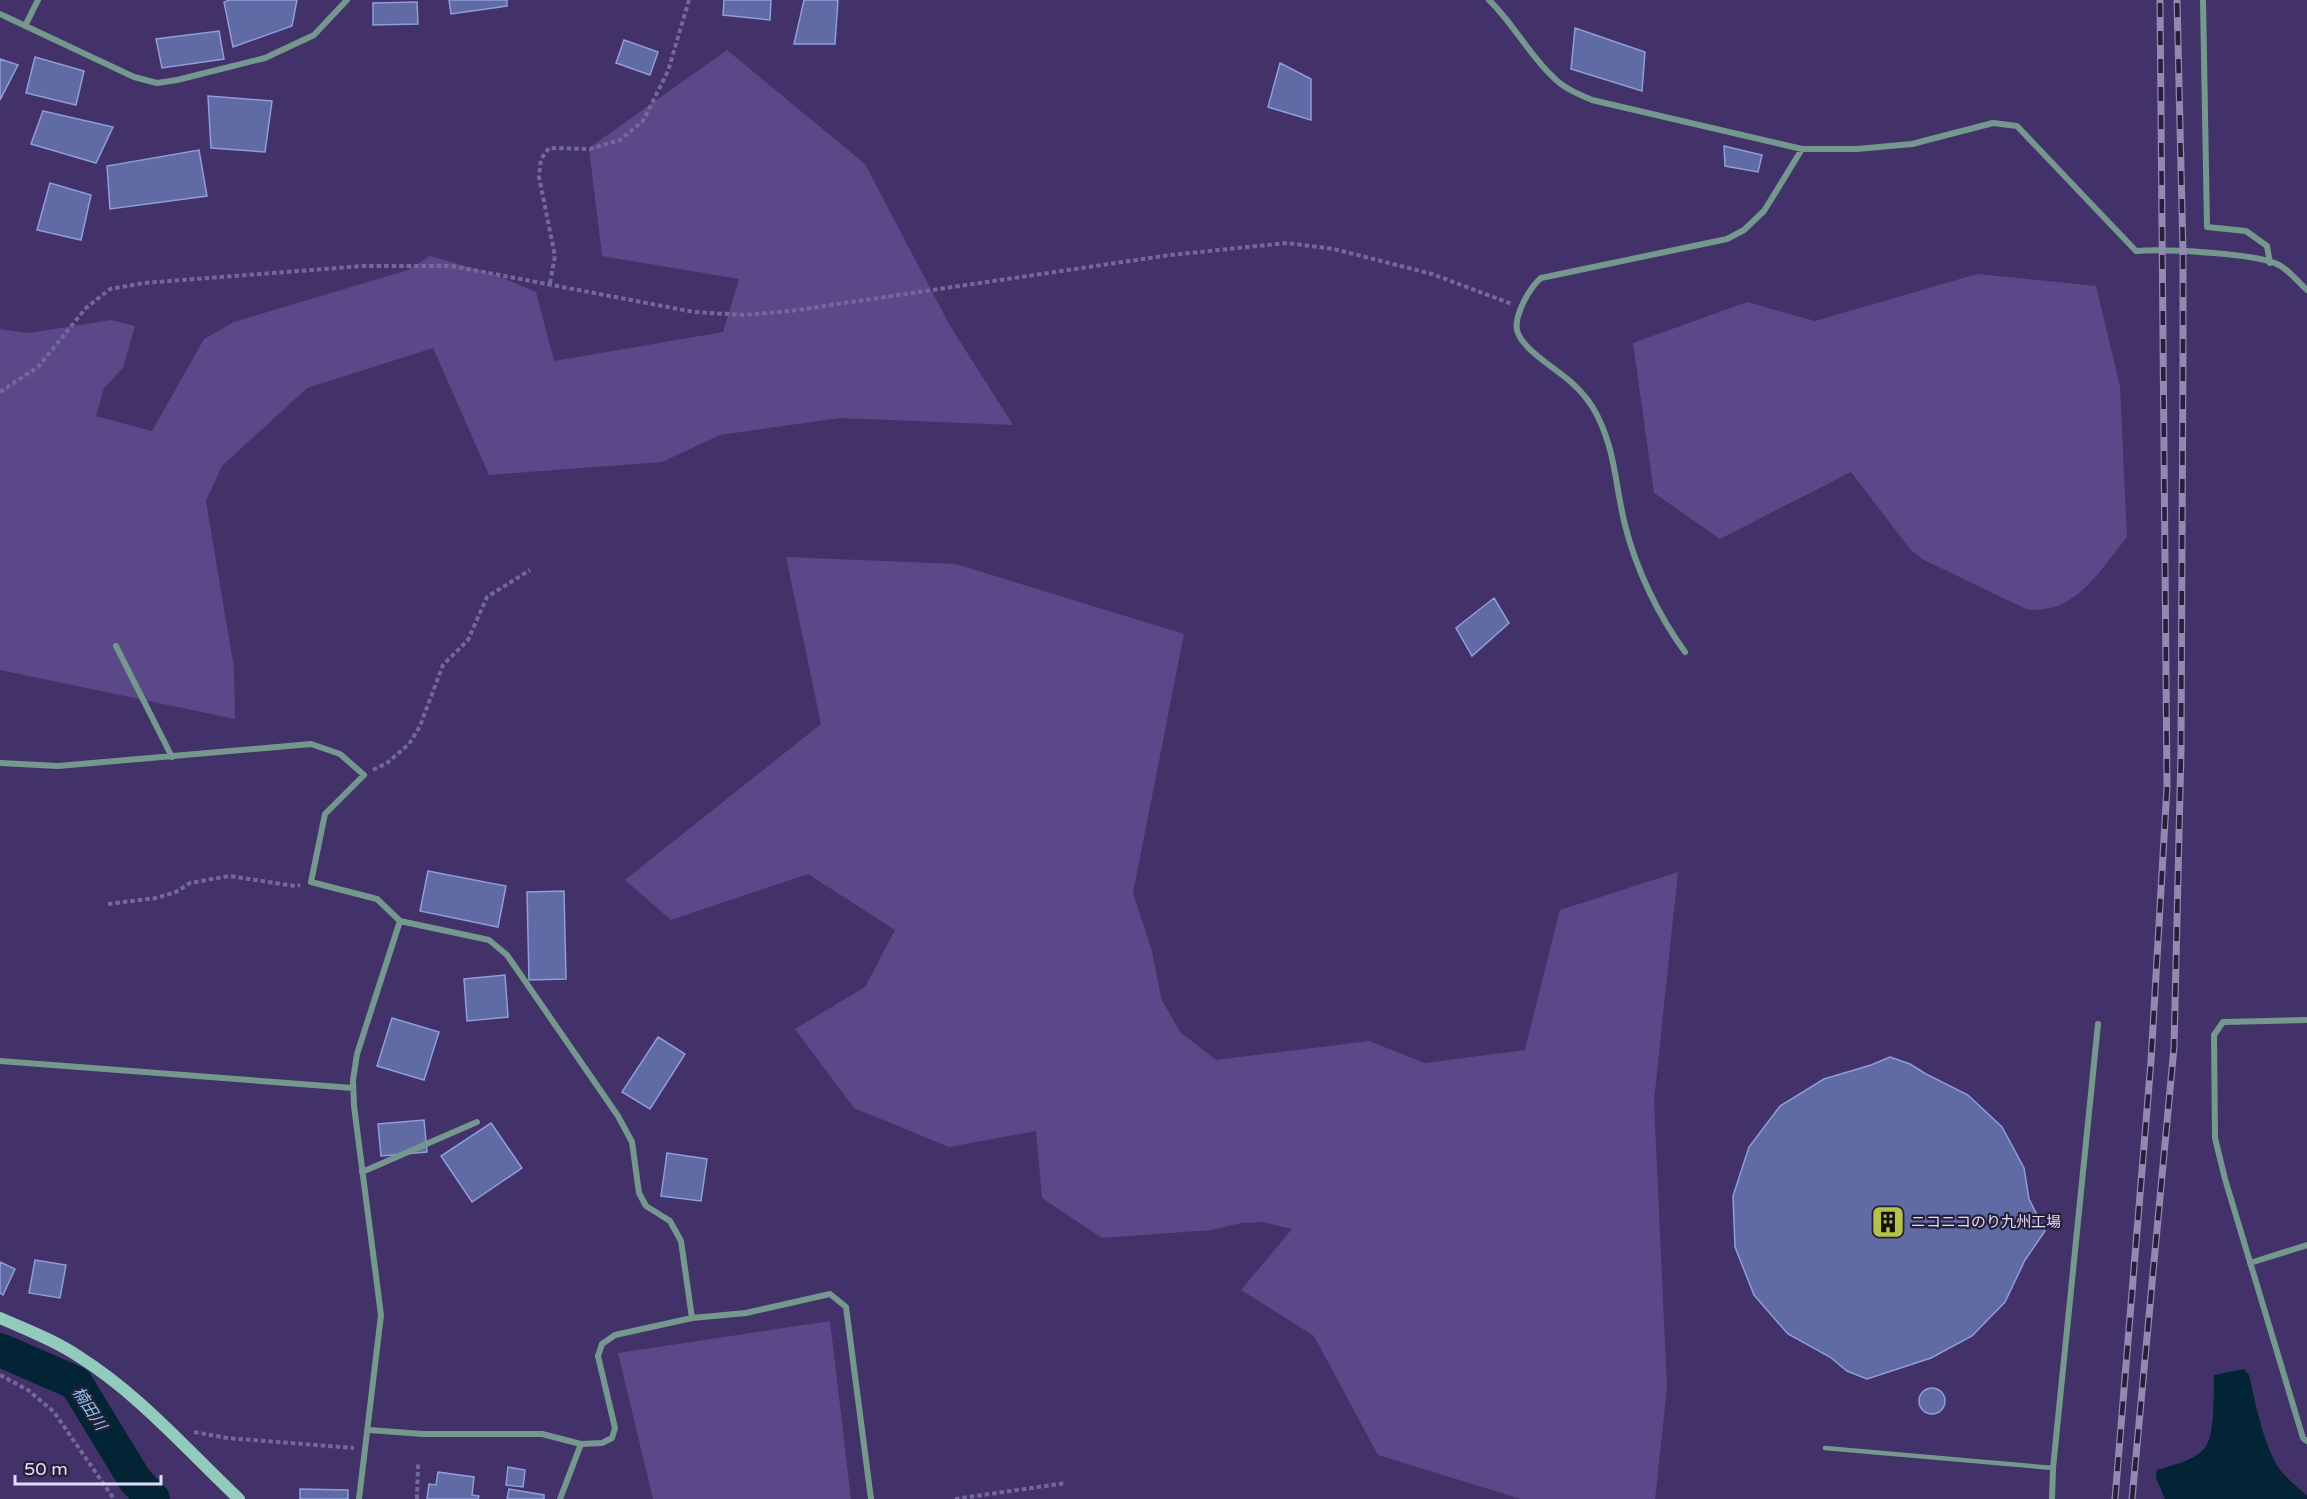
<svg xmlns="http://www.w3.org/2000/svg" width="2307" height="1499" font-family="'Varela Round','Noto Sans JP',sans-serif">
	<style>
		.green { fill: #5a4888 }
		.water { fill: #022434 }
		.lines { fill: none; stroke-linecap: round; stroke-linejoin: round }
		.river { stroke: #022434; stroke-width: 34 }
		.building { fill: #606aa5; stroke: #909ddb; stroke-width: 1.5 }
		.path { stroke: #756898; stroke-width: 4; stroke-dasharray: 4.5 3; stroke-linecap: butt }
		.lane { stroke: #75988e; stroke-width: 4.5 }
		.street { stroke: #75988e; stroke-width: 6 }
		.secondary { stroke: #92cbbb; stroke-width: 12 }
		.rail-casing { stroke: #9388b4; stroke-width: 7 }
		.rail { stroke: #272039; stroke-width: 4.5; stroke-dasharray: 14; stroke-linecap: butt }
		.labels { text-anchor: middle; stroke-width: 4.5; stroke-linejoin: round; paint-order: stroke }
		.poi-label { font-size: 15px; fill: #e2dbfd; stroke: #272039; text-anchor: start }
		.water-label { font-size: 16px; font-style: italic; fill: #81c8f1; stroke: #272039 }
	</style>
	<rect width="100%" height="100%" fill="#423269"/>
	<!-- green -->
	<path class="green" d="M727,50L865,164L949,324L1013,425L840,418L720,435L662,462L489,475L433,348L307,388L222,466L206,501L234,668L235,719L0,670V329L28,333L111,320L135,326L123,368L104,388L96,416L152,431L204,339L234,322L408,270L430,256L496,275L536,292L554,361L723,332L739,279L602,256L589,148Z
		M1977,274L2096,286L2120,386L2127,537C2100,570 2075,616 2026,609L1922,559L1910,549L1851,472L1720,539L1654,493L1633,343L1747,302L1815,321Z
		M786,557L956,564L1184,634L1133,893L1152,951L1161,998L1180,1032L1216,1060L1369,1041L1425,1063L1525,1050L1560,910L1678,872L1654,1101L1667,1388L1655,1499H1521L1378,1455L1314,1336L1241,1290L1292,1229L1262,1222L1241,1223L1211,1230L1102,1238L1042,1198L1036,1131L949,1147L854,1108L795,1029L865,987L895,930L808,874L671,920L625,880L821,724Z
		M830,1321L851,1499H653L618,1353Z"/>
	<!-- water -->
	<path class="water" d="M2244,1369L2249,1375C2256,1404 2261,1435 2275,1462C2282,1475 2296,1486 2307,1496V1499H2165L2156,1478L2157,1470C2173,1465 2193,1461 2204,1449C2216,1436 2213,1393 2214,1375Z"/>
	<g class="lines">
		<!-- river -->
		<path class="river" d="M0,1350L76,1383L135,1480L153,1499"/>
	</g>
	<!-- building -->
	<path class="building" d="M230,0H297L292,26L233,47L224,2Z
		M449,0H507V6L451,14Z
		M724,0H771L770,20L723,15Z
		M804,0H838L835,44H794Z
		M417,2L418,24L373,25V3Z
		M1575,28L1645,52L1642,91L1571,69Z
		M219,31L224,59L162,68L156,39Z
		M624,40L658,52L650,75L616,63Z
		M35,57L84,71L76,105L26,93Z
		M0,59L18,65L0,100Z
		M1280,63L1311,79V120L1268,107Z
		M208,96L272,101L265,152L211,148Z
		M43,111L113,127L96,163L31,144Z
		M1724,146L1762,155L1758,172L1725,166Z
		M199,150L207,196L110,209L107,166Z
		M50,183L91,195L81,240L37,230Z
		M1494,598L1509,623L1472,656L1456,628Z
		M428,871L506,886L498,927L420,911Z
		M564,891L566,979L529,980L527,892Z
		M505,975L508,1017L467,1021L464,979Z
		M392,1018L439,1032L424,1080L377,1066Z
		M658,1037L685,1054L650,1109L622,1092Z
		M1890,1057L1910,1064L1926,1074L1968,1095L2002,1127L2024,1168L2029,1199L2045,1231L2025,1260L2005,1302L1972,1336L1931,1358L1867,1379L1847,1371L1830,1357L1788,1334L1754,1295L1735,1247L1733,1196L1749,1147L1780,1106L1824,1079L1871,1065Z
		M424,1120L427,1152L381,1156L378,1124Z
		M491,1123L522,1168L472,1202L441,1156Z
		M667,1153L707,1159L701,1201L661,1196Z
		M35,1260L66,1265L60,1298L29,1293Z
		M0,1262L15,1269L3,1295L0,1293Z
		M1919 1401a13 13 0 1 1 26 0a13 13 0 1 1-26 0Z
		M508,1467L525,1470L523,1487L506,1485Z
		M438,1472L474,1477L472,1495L479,1496L478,1499H427L429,1484L436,1485Z
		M300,1489L348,1490V1499H300Z
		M509,1489L544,1495V1499H507Z"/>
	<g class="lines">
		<!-- path -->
		<path class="path" d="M550,283L555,256L539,177L541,159L549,148L590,149L620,140L643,121L668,71L689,0
			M0,392L38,367L86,308L110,289L144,283L363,266H452L694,312L744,315L790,311L1170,255L1287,243L1334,249L1432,274L1512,304
			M373,770L387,763L409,744L420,726L443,665L468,640L487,597L530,570
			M108,904L156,898L176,892L190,883L229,876L295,886L300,885
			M0,1375L28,1390L54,1412L114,1499
			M194,1432L227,1438L354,1448
			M417,1499L418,1463
			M955,1499L1066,1483"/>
		<!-- lane -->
		<path class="lane" d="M1825,1448L2053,1468"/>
		<!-- street -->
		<path class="street" d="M1489,0C1513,23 1528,53 1552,76C1563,88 1578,94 1592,100L1802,149H1857L1912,144L1993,123L2017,126L2136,251C2164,249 2257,253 2279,265C2289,270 2299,283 2307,290
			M2203,0L2207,227L2246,231L2267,246L2270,263
			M0,14L134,77L157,83L177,80L265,58L314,35L347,0
			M25,26L38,0
			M116,646L172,757
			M1685,652C1658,615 1636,569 1625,525C1615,485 1616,453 1597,415C1591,403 1582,392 1572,383C1557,369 1521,349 1517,330C1514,315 1530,287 1541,278L1727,239L1744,230L1764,211L1802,149
			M0,763L58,766L311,744L340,754L364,775L325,814L311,882L377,899L400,921L489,940L507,955L618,1116L632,1142L639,1193L646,1206L670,1221L681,1241L692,1318
			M2307,1020L2223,1022L2214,1035L2215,1138L2225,1179L2303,1438L2307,1441
			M0,1061L353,1088
			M362,1172L477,1122
			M2250,1263L2307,1245
			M369,1430L423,1434H542L581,1444L602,1443L612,1438L615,1428L598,1356L602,1344L615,1335L692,1318L746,1313L830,1294L846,1307L871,1499
			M359,1499L381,1315L354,1106L353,1080L357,1054L400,921
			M560,1499L581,1444
			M2052,1499L2053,1468L2098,1024"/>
		<!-- secondary -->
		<path class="secondary" d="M0,1318C27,1330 54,1340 78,1356C139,1394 187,1450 239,1499"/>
		<defs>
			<path id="rail" d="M2115,1499L2151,1061L2167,787L2160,0
				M2132,1499L2174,1047L2181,751L2183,352V252L2177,0"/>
		</defs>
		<!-- rail casing -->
		<use href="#rail" class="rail-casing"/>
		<!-- rail -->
		<use href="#rail" class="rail"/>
	</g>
	<!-- icons -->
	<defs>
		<symbol id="building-square" viewBox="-11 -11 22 22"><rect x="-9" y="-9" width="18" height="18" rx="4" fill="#b5c249" stroke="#272039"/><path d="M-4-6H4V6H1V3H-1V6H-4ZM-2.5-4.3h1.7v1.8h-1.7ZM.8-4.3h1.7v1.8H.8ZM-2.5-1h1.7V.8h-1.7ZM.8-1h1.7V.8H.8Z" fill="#111"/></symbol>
	</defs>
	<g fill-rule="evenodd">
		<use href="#building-square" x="1869" y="1203" width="38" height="38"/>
	</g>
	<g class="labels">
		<!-- poi labels -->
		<g class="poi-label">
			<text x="1911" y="1227">ニコニコのり九州工場</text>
		</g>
		<!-- water labels -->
		<g class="water-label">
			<text transform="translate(90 1408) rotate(57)" y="6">楠田川</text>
		</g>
	</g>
	<!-- scale -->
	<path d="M15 1475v9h146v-9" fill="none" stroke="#e2dbfd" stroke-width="3"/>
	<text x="24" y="1475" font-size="18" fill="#e2dbfd" stroke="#272039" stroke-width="4.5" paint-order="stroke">50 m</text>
</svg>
